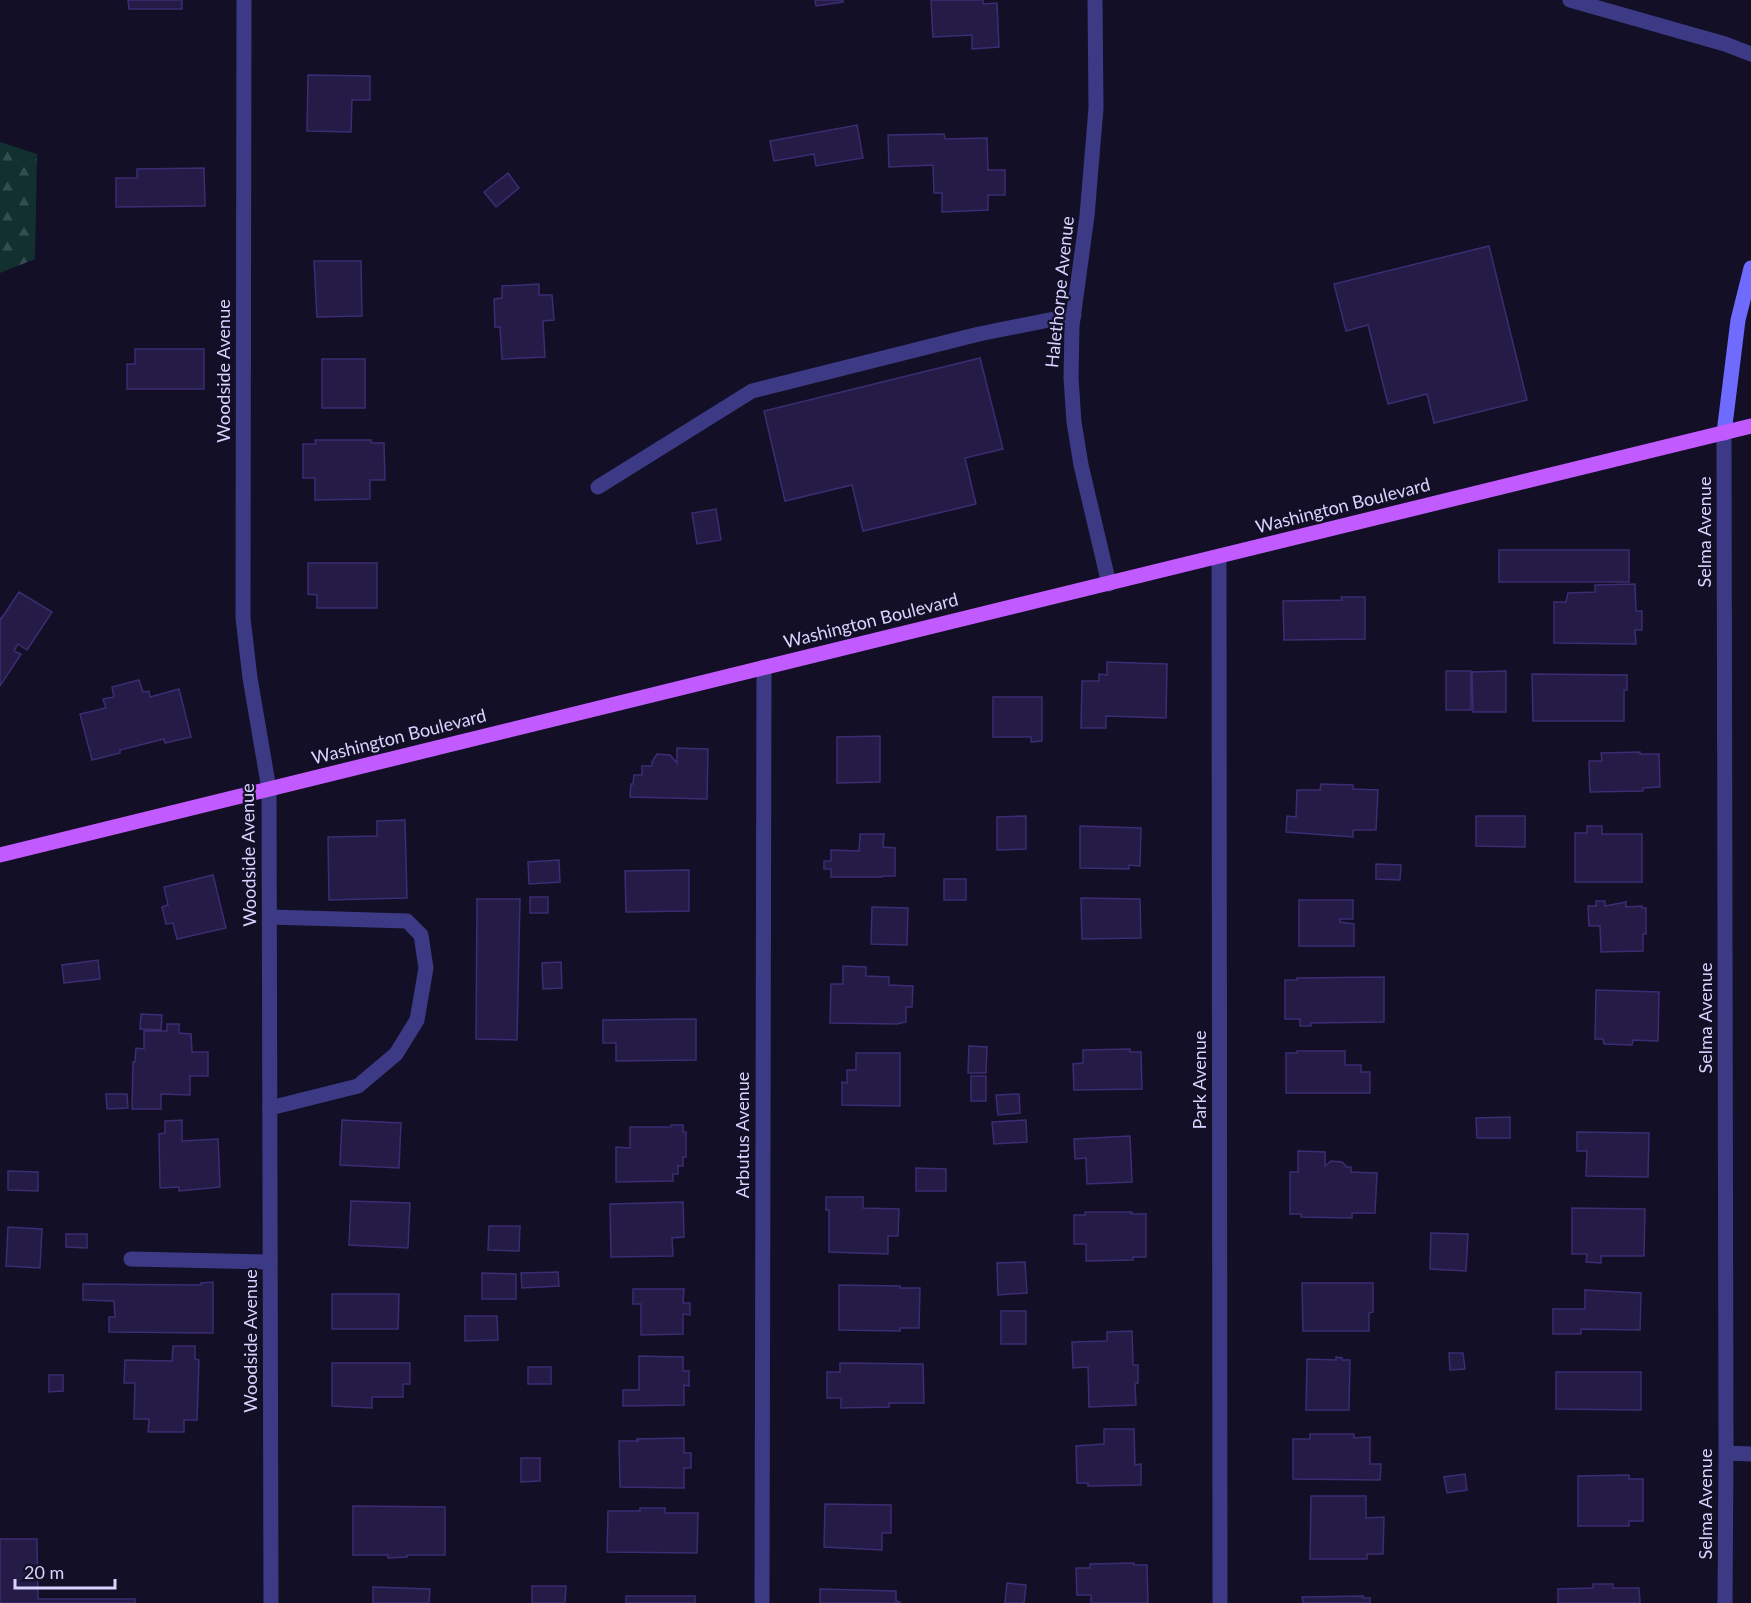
<svg xmlns="http://www.w3.org/2000/svg" width="1751" height="1603" font-family="Lato,sans-serif">
	<style>
		.forest { fill: url(#forest-firs) }
		.building { fill: #241b47; stroke: #3b2d73; stroke-width: 1.5 }
		.lines { fill: none; stroke-linecap: round; stroke-linejoin: round }
		.lane { stroke: #3d3a85; stroke-width: 15 }
		.street { stroke: #3d3a85; stroke-width: 15 }
		.secondary { stroke: #6f6bff; stroke-width: 15 }
		.primary { stroke: #c25bff; stroke-width: 15 }
		.labels { text-anchor: middle; stroke-width: 4.5; stroke-linejoin: round; paint-order: stroke }
		.street-label { font-size: 18px; fill: #d9d4ff; stroke: #130f26 }
	</style>
	<defs>
		<pattern id="forest-firs" width="22" height="20" patternUnits="userSpaceOnUse" patternTransform="scale(1.5)"><rect width="22" height="20" fill="#12302f"/><path d="M5 1l3.5 6h-7zM16 11l3.5 6h-7z" fill="#344d4e"/></pattern>
	</defs>
	<rect width="100%" height="100%" fill="#130f26"/>
	<!-- forest -->
	<path class="forest" d="M0,142L37,154L35,259L0,273Z"/>
	<!-- building -->
	<path class="building" d="M128,0H182V9H129Z
		M815,0H843V2L816,6Z
		M931,0H983V4L997,3L999,47L972,49V35L933,37Z
		M308,75L370,76V100H352L351,132L307,131Z
		M857,125L863,158L816,166L814,154L774,161L770,141Z
		M944,134L945,139L987,138L988,170H1005V195H988V210L942,212V193H934L933,165L889,167L888,135Z
		M204,168L205,206L116,207V178H137V169Z
		M508,173L519,188L496,207L484,192Z
		M1489,246L1527,400L1434,423L1427,394L1388,404L1368,325L1346,331L1334,284Z
		M314,261H361L362,316L317,317Z
		M539,284V295H552L554,320L543,321L545,357L502,359L500,327H495L494,299L502,298V286Z
		M135,349H204V389H127V364H135Z
		M980,358L1003,449L965,458L976,504L863,531L852,485L785,501L764,411Z
		M322,359H365V408H322Z
		M315,440H371V443H384L385,480H370V499L315,500V478H303V444H316Z
		M716,509L721,540L697,544L692,513Z
		M1499,550H1629V582H1499Z
		M308,563H377V608H317V595L308,594Z
		M1635,584L1636,611H1642V630H1635L1636,644L1554,643V602H1566L1568,593L1595,592V585Z
		M19,592L52,612L27,650L18,644L14,651L21,654L0,686V618L1,619Z
		M1341,597H1365V639L1284,640L1283,601L1342,600Z
		M1107,662L1167,664L1166,718L1106,716V728H1081L1082,681H1099V674L1107,675Z
		M1446,671H1471V710H1446Z
		M1506,671V712H1473L1472,672Z
		M1532,674L1627,675V690H1624V721H1533Z
		M139,680L143,692L149,691L150,697L179,689L191,737L165,743L164,739L120,750V753L92,760L80,714L106,708L103,699L114,697L112,687Z
		M993,697H1042V741L1031,742V737H993Z
		M880,736V782L837,783V737Z
		M677,748L708,749L707,799L630,797L631,784H633L634,775H642V766H652V762L657,754L670,755L677,763Z
		M1640,752V754H1659L1660,787L1643,788V791L1590,792L1589,761H1602L1601,753Z
		M1321,784L1353,785V789L1378,790L1376,830H1353V837L1286,832L1287,816L1296,817L1297,790H1320Z
		M1026,816V849L997,850V817Z
		M1476,816H1525V847L1476,846Z
		M405,820L407,898L329,900L328,837L377,836V821Z
		M1080,826L1141,828L1140,866L1129,865V869L1080,868Z
		M1587,826H1602V834H1642V882H1575V833H1587Z
		M860,834H884L883,847L895,848V876H882V877H831V869H824V861H831V850L859,851Z
		M559,860L560,882L529,884L528,862Z
		M1376,864L1401,865L1400,880L1376,879Z
		M689,870V911L626,912L625,871Z
		M213,875L226,928L177,939L173,923L166,924L162,907L168,905L164,887Z
		M944,879H966V900H944Z
		M530,897H548V913H530Z
		M1081,898L1140,899L1141,938L1082,939Z
		M477,899H520L517,1040L476,1039Z
		M1299,900H1353V919H1340V922L1354,924V946H1299Z
		M1596,901H1605V906L1626,902V907L1642,906V908H1646V934H1643V951L1601,952L1600,926H1589L1588,906H1596Z
		M872,907L908,908L907,945L871,944Z
		M98,960L100,979L64,983L62,965Z
		M561,962L562,988L543,989L542,963Z
		M843,966L866,967V976L889,977V985L913,986L912,1007H906V1022L897,1024L830,1023L831,984H843Z
		M1384,977V1022L1311,1023V1026H1300V1019H1285V980H1297V978Z
		M1596,990L1659,992L1658,1041L1633,1040L1632,1045L1604,1044L1603,1039H1595Z
		M141,1014L162,1015L161,1030L140,1029Z
		M696,1019V1060L616,1061V1043H603V1020Z
		M167,1024H179V1033L191,1034L192,1052H208V1076H190V1095L161,1094V1109H132L133,1062H135L136,1048L144,1049V1031H167Z
		M969,1046L987,1047L986,1073H968Z
		M1130,1049V1052H1141L1142,1089L1074,1090L1073,1064L1083,1063V1050Z
		M1297,1051H1345V1065H1361V1072H1370V1093H1286V1053H1297Z
		M856,1053H900V1106L842,1105V1082L847,1083V1070H856Z
		M971,1076H986V1101H971Z
		M106,1094H127L128,1108L107,1109Z
		M1019,1094L1020,1113L998,1115L996,1095Z
		M1510,1117V1138H1477L1476,1118Z
		M182,1120V1141L218,1139L220,1187L179,1191V1187L160,1188L159,1134L165,1133V1121Z
		M342,1120L401,1123L399,1168L340,1165Z
		M1026,1120L1027,1142L994,1144L992,1122Z
		M671,1125H683V1132H686V1157H683V1166H678V1174H673V1181L616,1182V1147L630,1148V1127H671Z
		M1577,1132L1649,1133L1648,1177L1586,1176L1587,1151H1577Z
		M1130,1136L1132,1182L1087,1184L1086,1158L1075,1159L1074,1139Z
		M1298,1151L1325,1152V1166L1331,1161L1342,1162L1347,1167H1351V1172L1377,1173L1375,1213H1352V1218L1301,1217V1214H1290V1172H1298Z
		M916,1168L946,1169V1191H916Z
		M8,1171L38,1172V1191L8,1190Z
		M826,1197H863V1208L899,1209L898,1236H888V1254L829,1252V1210H826Z
		M351,1201L410,1203L408,1248L349,1245Z
		M683,1202L684,1237L672,1238L673,1256L611,1257L610,1204Z
		M1572,1208L1645,1209L1644,1256H1601V1263L1586,1262L1587,1254H1572Z
		M1085,1212H1132L1131,1214H1146V1257H1133V1260L1086,1261V1244H1074V1215H1085Z
		M489,1226H520L519,1251L488,1250Z
		M8,1227L42,1229L40,1268L6,1266Z
		M1431,1233L1468,1234L1466,1271L1430,1269Z
		M66,1234H87V1248L66,1247Z
		M1025,1262L1027,1293L998,1295L997,1263Z
		M558,1272L559,1286L522,1288L521,1273Z
		M482,1273L516,1274V1299H482Z
		M213,1282V1333L109,1332V1317H115L114,1301L83,1300V1284L201,1285V1283Z
		M1302,1283H1373V1312L1369,1313V1331H1303Z
		M839,1285L900,1286V1288H920L919,1328H900V1331L839,1330Z
		M633,1289H684L683,1303H690V1315L683,1314V1334L641,1335V1304H633Z
		M1585,1290L1641,1293L1640,1330L1581,1329V1334H1553V1309H1585Z
		M332,1294H399L398,1329H332Z
		M1001,1311H1026V1344H1001Z
		M465,1316H497L498,1340L465,1341Z
		M1132,1331L1133,1365H1138V1383L1135,1384L1136,1405L1089,1407L1088,1367L1073,1368L1072,1342L1107,1341V1332Z
		M173,1346H195V1359L199,1360L197,1420H184V1432H148L149,1419H134L135,1383H124L125,1360L172,1361Z
		M1449,1353H1463L1465,1369L1450,1370Z
		M639,1356L683,1357V1371H689V1386L684,1385V1405L623,1406V1390H639Z
		M1336,1357L1342,1358V1360H1350L1349,1410H1306L1307,1359L1336,1360Z
		M332,1363H410V1384H403V1397H372V1408L332,1406Z
		M840,1363L923,1364L924,1403H889V1407L841,1408V1398H827V1372H840Z
		M528,1367H551V1384H528Z
		M1556,1372H1641V1410L1556,1409Z
		M49,1375H63V1391L49,1392Z
		M1104,1429H1134L1135,1465L1141,1464V1485L1088,1486V1483H1077L1076,1446L1104,1444Z
		M1310,1434H1354V1438L1370,1437V1464H1381L1380,1480L1293,1479V1439H1310Z
		M684,1438V1453H691V1468H684V1488L620,1487L619,1441H638L637,1439Z
		M521,1458H540V1481L521,1482Z
		M1465,1474L1467,1490L1447,1493L1444,1477Z
		M1629,1475V1479H1643V1521H1629V1526H1578V1476Z
		M1311,1496H1366V1518L1384,1517L1383,1554H1367V1559H1310Z
		M825,1504L891,1505V1533H882V1550L824,1547Z
		M353,1506L445,1507V1555H407V1557L388,1558V1555H353Z
		M640,1508H665V1513H698L697,1553L607,1552L608,1511H640Z
		M0,1539H37L38,1599H135V1603H0Z
		M1134,1563V1565H1147L1148,1603H1091V1595H1077L1076,1568H1090V1564Z
		M1007,1583L1026,1585L1024,1603H1005Z
		M1593,1584H1613V1588H1639L1640,1603H1558V1589L1593,1588Z
		M532,1586H566L565,1603H532Z
		M373,1587L430,1589L429,1603H373Z
		M820,1589L896,1591V1601L900,1602V1603H820Z
		M626,1596H695V1603H626Z
		M1363,1596V1598H1370V1603H1303L1302,1597Z"/>
	<g class="lines">
		<!-- lane -->
		<path class="lane" d="M1570,0L1725,44L1751,54
			M598,487L752,391L979,334L1074,315
			M270,917L407,921L421,935L426,968L417,1020L396,1054L358,1086L270,1108
			M131,1259L270,1262"/>
		<!-- street -->
		<path class="street" d="M244,0L243,618L250,678L269,789L271,1603
			M1095,0L1096,108L1087,216L1072,326L1071,378L1074,422L1081,465L1109,584
			M1724,433L1726,1453L1725,1603
			M1219,558L1220,1603
			M1726,1453L1751,1454
			M762,1603L764,667"/>
		<!-- secondary -->
		<path class="secondary" d="M1724,433L1738,320L1751,268"/>
		<!-- primary -->
		<path class="primary" d="M0,855C584,711 1167,569 1751,426"/>
	</g>
	<g class="labels">
		<!-- street labels -->
		<g class="street-label">
			<text transform="translate(1060 292) rotate(-84)" y="6">Halethorpe Avenue</text>
			<text transform="translate(224 371) rotate(-90)" y="6">Woodside Avenue</text>
			<text transform="translate(1343 506) rotate(-14)" y="6">Washington Boulevard</text>
			<text transform="translate(1705 532) rotate(-90)" y="6">Selma Avenue</text>
			<text transform="translate(871 621) rotate(-14)" y="6">Washington Boulevard</text>
			<text transform="translate(399 737) rotate(-14)" y="6">Washington Boulevard</text>
			<text transform="translate(249 855) rotate(-91)" y="6">Woodside Avenue</text>
			<text transform="translate(1706 1018) rotate(-90)" y="6">Selma Avenue</text>
			<text transform="translate(1200 1080) rotate(-90)" y="6">Park Avenue</text>
			<text transform="translate(743 1135) rotate(-90)" y="6">Arbutus Avenue</text>
			<text transform="translate(251 1341) rotate(-90)" y="6">Woodside Avenue</text>
			<text transform="translate(1706 1504) rotate(-90)" y="6">Selma Avenue</text>
		</g>
	</g>
	<!-- scale -->
	<path d="M15 1579v9h100v-9" fill="none" stroke="#d9d4ff" stroke-width="3"/>
	<text x="24" y="1579" font-size="18" fill="#d9d4ff" stroke="#130f26" stroke-width="4.5" paint-order="stroke">20 m</text>
</svg>
